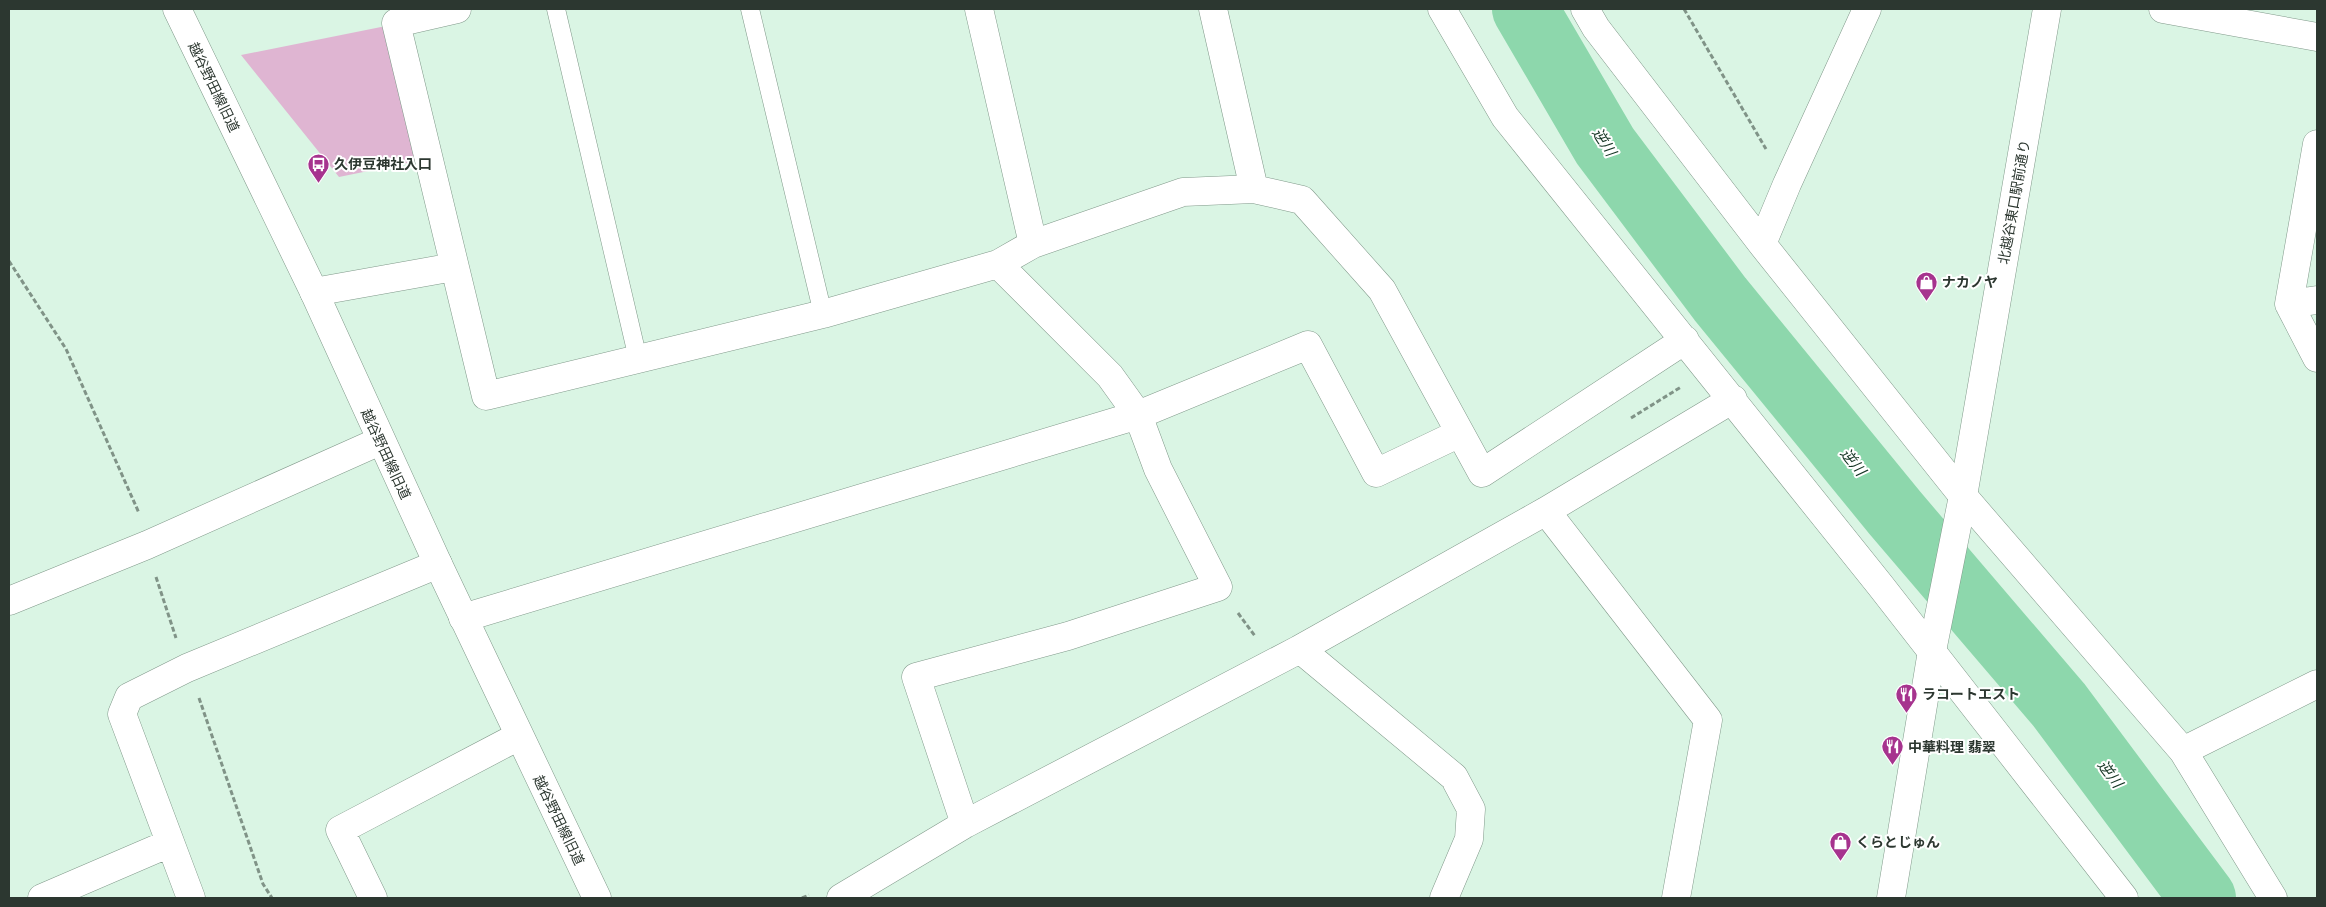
<svg xmlns="http://www.w3.org/2000/svg" width="2326" height="907" font-family="'Noto Sans','Noto Sans JP',sans-serif">
	<style>
		.green { fill: #dfb5d2 }
		.lines { fill: none; stroke-linecap: round; stroke-linejoin: round }
		.river { stroke: #8dd7ac; stroke-width: 66 }
		.lane-casing { stroke: #80998a; stroke-width: 19 }
		.street-casing { stroke: #80998a; stroke-width: 29 }
		.secondary-casing { stroke: #80998a; stroke-width: 29 }
		.path { stroke: #809387; stroke-width: 3; stroke-dasharray: 5 2.5; stroke-linecap: butt }
		.lane { stroke: #fff; stroke-width: 18 }
		.street { stroke: #fff; stroke-width: 28 }
		.secondary { stroke: #fff; stroke-width: 28 }
		.labels { text-anchor: middle; stroke-width: 4; stroke-linejoin: round; paint-order: stroke }
		.street-label { font-size: 14px; fill: #2c3730; stroke: #fff }
		.poi-label { font-size: 14px; font-weight: bold; fill: #2c3730; stroke: #fff; text-anchor: start }
		.water-label { font-size: 15px; font-style: italic; fill: #133422; stroke: #fff }
	</style>
	<rect width="100%" height="100%" fill="#daf5e4"/>
	<!-- green -->
	<path class="green" d="M386,26L417,161L339,177L241,55Z"/>
	<g class="lines">
		<!-- river -->
		<path class="river" d="M1525,9L1605,146L1720,299L1895,513L2059,705L2203,898"/>
		<defs>
			<path id="lane" d="M556,9L638,359
				M750,9L823,314"/>
			<path id="street" d="M457,9L396,23L486,396L823,314L998,264L1033,244L1183,192L1254,189L1302,200L1382,290L1482,473L1685,340
				M979,9L1033,244
				M1213,9L1254,189
				M1442,9L1505,117L1880,585L2124,898
				M1585,9L1596,28L1762,244L1963,496L2183,751L2273,898
				M2163,9L2317,37
				M2317,144L2289,304L2317,358
				M1762,244L1787,184L1867,9
				M314,292L454,267
				M2289,304L2317,300
				M1546,511L1708,720L1676,898
				M9,601L147,545L380,441
				M463,618L1138,415L1308,345L1376,473L1460,433
				M1300,649L1454,777L1471,809L1469,839L1444,898
				M2183,751L2317,684
				M965,824L916,677L1068,636L1218,587L1158,469L1138,415L1110,376L998,264
				M42,898L170,843
				M191,898L122,714L129,697L187,668L438,564
				M373,898L340,830L519,736
				M841,898L965,824L1300,649L1546,511L1733,399"/>
			<path id="secondary" d="M177,9L314,292L438,564L597,898
				M1891,898L1932,651L1963,496L2047,9"/>
		</defs>
		<!-- lane casing -->
		<use href="#lane" class="lane-casing"/>
		<!-- street casing -->
		<use href="#street" class="street-casing"/>
		<!-- secondary casing -->
		<use href="#secondary" class="secondary-casing"/>
		<!-- path -->
		<path class="path" d="M1684,9L1766,149
			M9,261L66,349L139,513
			M1631,418L1681,387
			M156,577L176,638
			M1238,613L1255,636
			M199,698L263,884L272,898
			M802,898L809,895"/>
		<!-- lane -->
		<use href="#lane" class="lane"/>
		<!-- street -->
		<use href="#street" class="street"/>
		<!-- secondary -->
		<use href="#secondary" class="secondary"/>
	</g>
	<!-- icons -->
	<defs>
		<symbol id="bus-pin" viewBox="-11 -11 22 30"><path d="M0 17L-7.5 6A9.5 9.5 0 1 1 7.5 6Z" fill="#a6338e" stroke="#fff"/><path d="M-5-6H5V4H4V6H2V4H-2V6H-4V4H-5ZM-3.5-4V0h7V-4ZM-3.5 1.2v1.5H-2V1.2ZM2 1.2v1.5H3.5V1.2Z" fill="#fff"/></symbol>
		<symbol id="shop-pin" viewBox="-11 -11 22 30"><path d="M0 17L-7.5 6A9.5 9.5 0 1 1 7.5 6Z" fill="#a6338e" stroke="#fff"/><path d="M-5-2.5h2.3a2.7 3.5 0 0 1 5.4 0H5L5.5 6h-11ZM-1.5-2.5h3a1.5 2.3 0 0 0-3 0Z" fill="#fff"/></symbol>
		<symbol id="restaurant-pin" viewBox="-11 -11 22 30"><path d="M0 17L-7.5 6A9.5 9.5 0 1 1 7.5 6Z" fill="#a6338e" stroke="#fff"/><path d="M-5-6h1v4h1v-4h1v4h1v-4h1v5L-1.5 .5V6h-2V.5L-5-1ZM5-6V6H3V1.5H1.5Q1.5-4 5-6Z" fill="#fff"/></symbol>
	</defs>
	<g fill-rule="evenodd">
		<use href="#bus-pin" x="306" y="152" width="25" height="34"/>
		<use href="#shop-pin" x="1914" y="270" width="25" height="34"/>
		<use href="#restaurant-pin" x="1894" y="682" width="25" height="34"/>
		<use href="#restaurant-pin" x="1880" y="734" width="25" height="34"/>
		<use href="#shop-pin" x="1828" y="830" width="25" height="34"/>
	</g>
	<g class="labels">
		<!-- street labels -->
		<g class="street-label">
			<text transform="translate(214 87) rotate(64)" y="5">越谷野田線旧道</text>
			<text transform="translate(2014 202) rotate(-80)" y="5">北越谷東口駅前通り</text>
			<text transform="translate(386 454) rotate(65)" y="5">越谷野田線旧道</text>
			<text transform="translate(559 820) rotate(64)" y="5">越谷野田線旧道</text>
		</g>
		<!-- poi labels -->
		<g class="poi-label">
			<text x="334" y="169">久伊豆神社入口</text>
			<text x="1942" y="287">ナカノヤ</text>
			<text x="1922" y="699">ラコートエスト</text>
			<text x="1908" y="752">中華料理 翡翠</text>
			<text x="1856" y="847">くらとじゅん</text>
		</g>
		<!-- water labels -->
		<g class="water-label">
			<text transform="translate(1604 142) rotate(57)" y="5">逆川</text>
			<text transform="translate(1853 462) rotate(51)" y="5">逆川</text>
			<text transform="translate(2110 774) rotate(53)" y="5">逆川</text>
		</g>
	</g>
	<!-- border -->
	<rect width="2326" height="907" fill="none" stroke="#2c3730" stroke-width="20"/>
</svg>
